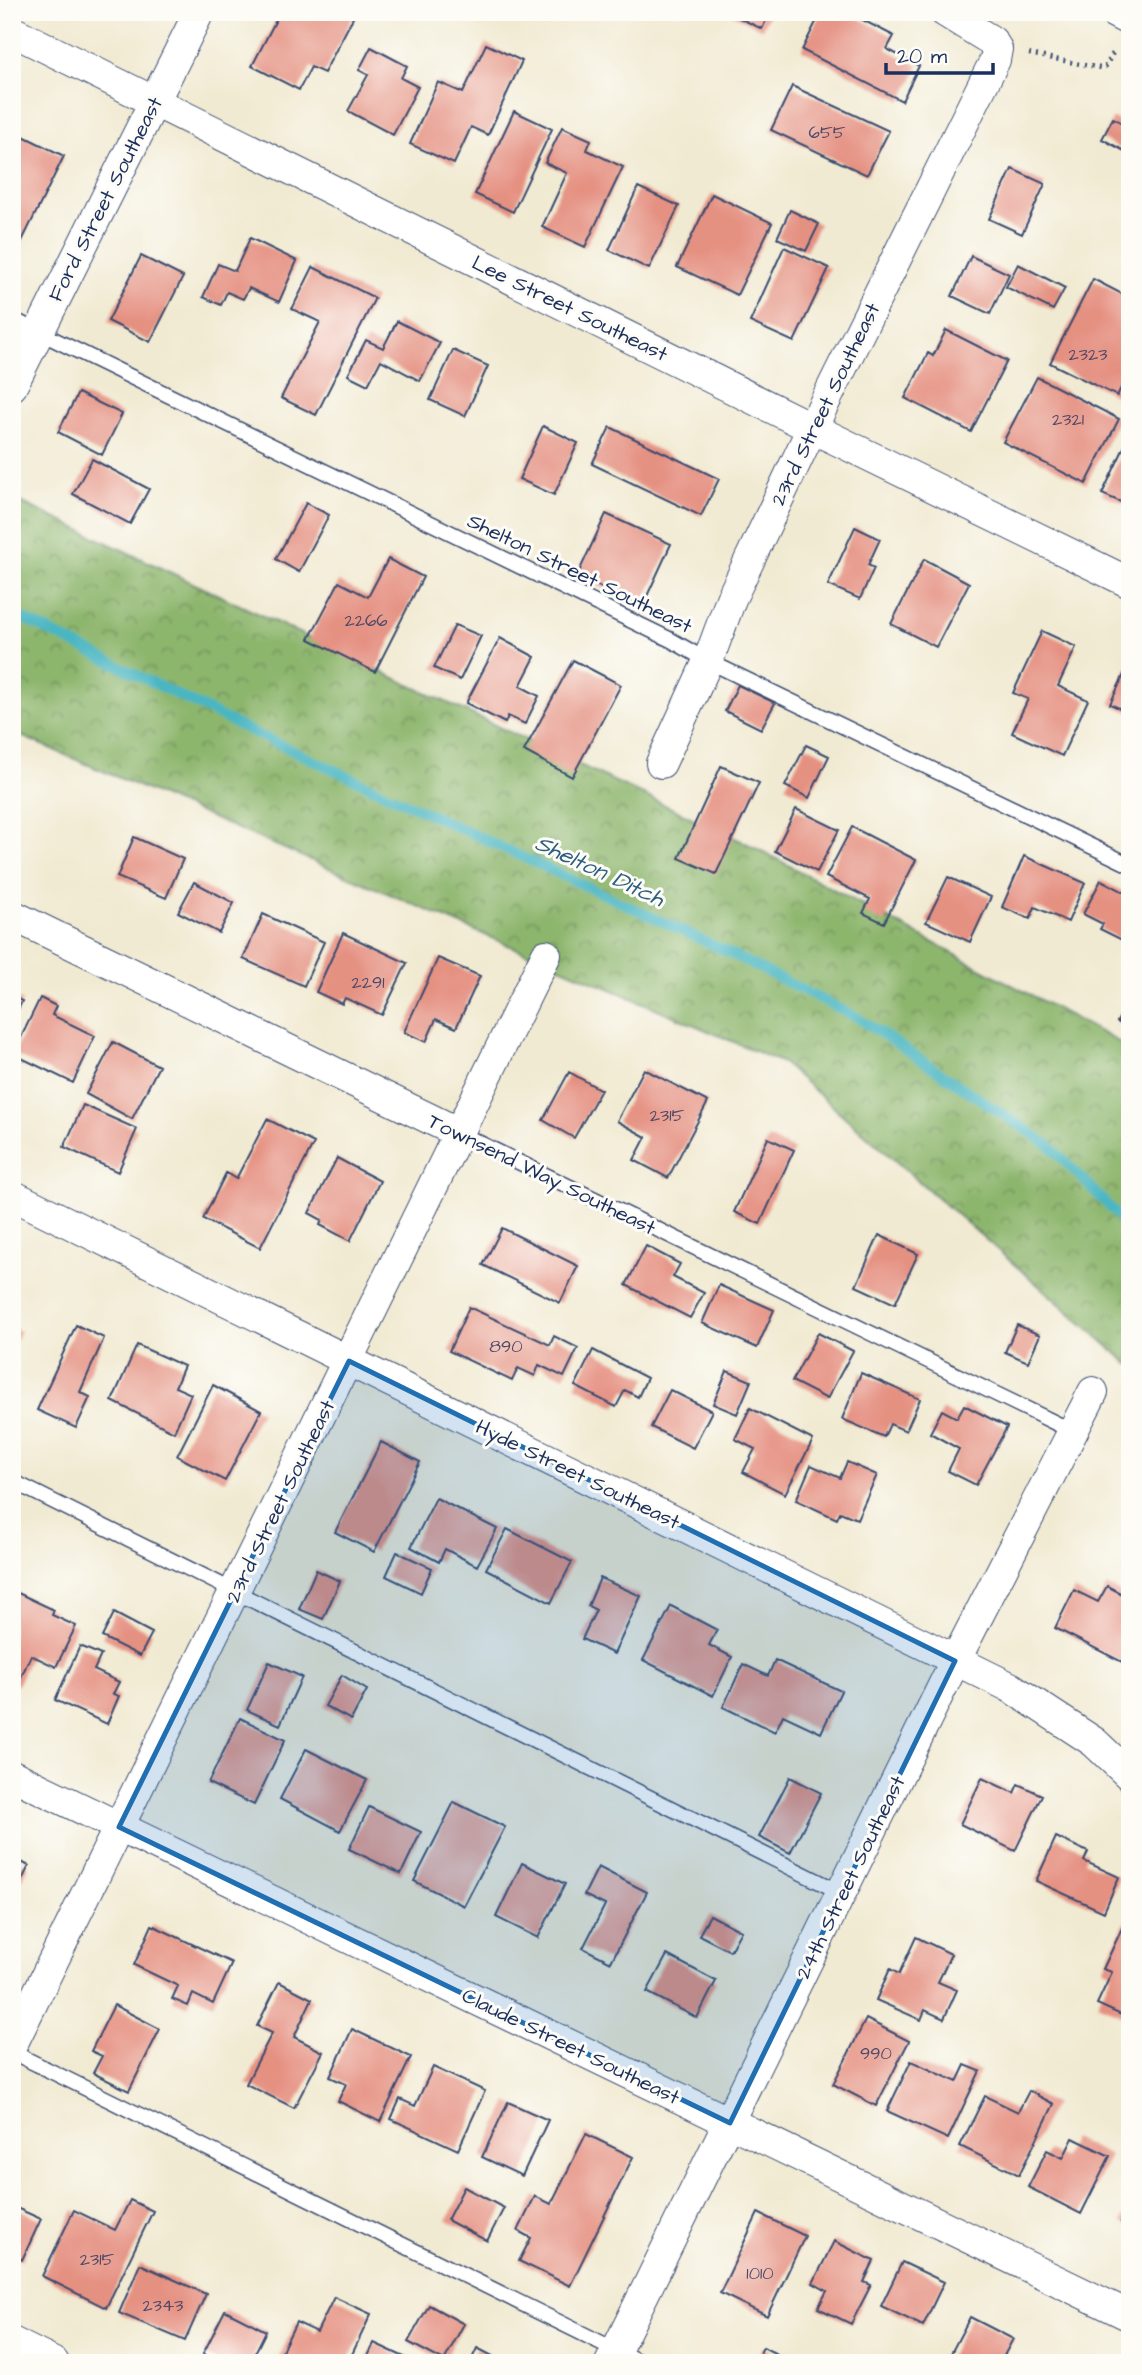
<svg xmlns="http://www.w3.org/2000/svg" width="1142" height="2375" font-family="'Architects Daughter',sans-serif">
	<style>
		.forest { fill: url(#forest-crowns); stroke: #547266; stroke-width: 2 }
		.lines { fill: none; stroke-linecap: round; stroke-linejoin: round }
		.stream { stroke: #48b6c2; stroke-width: 10 }
		.building { fill: #e59182 }
		.service-casing { stroke: #3b4b6f; stroke-width: 17 }
		.minor-casing { stroke: #3b4b6f; stroke-width: 32 }
		.path { stroke: #3b4b6f; stroke-width: 4.5; stroke-dasharray: 2 5; stroke-linecap: butt }
		.service { stroke: #fff; stroke-width: 14 }
		.minor { stroke: #fff; stroke-width: 30 }
		.marked { fill: #1f6fb2; fill-opacity: 0.2; stroke: #1f6fb2; stroke-width: 5; stroke-linejoin: round }
		.labels { text-anchor: middle; stroke-width: 6; stroke-linejoin: round; paint-order: stroke }
		.number-label { font-size: 18px; fill: #4e4867 }
		.street-label { font-size: 21px; fill: #1b2f5e; stroke: #fdfcf7 }
		.water-label { font-size: 23px; font-style: italic; fill: #2b5e81; stroke: #fdfcf7 }
	</style>
	<defs>
		<pattern id="forest-crowns" width="20" height="18" patternUnits="userSpaceOnUse" patternTransform="scale(1.75)"><rect width="20" height="18" fill="#8db66d"/><path d="M2 6a3 3 0 1 1 6 0M12 15a3 3 0 1 1 6 0" fill="none" stroke="#72945d"/></pattern>
	</defs>
	<rect width="100%" height="100%" fill="#fdfcf7"/>
	<filter id="ink" filterUnits="userSpaceOnUse"><feTurbulence type="fractalNoise" baseFrequency=".0143" numOctaves="2"/><feDisplacementMap in="SourceGraphic" scale="14" xChannelSelector="R" yChannelSelector="G"/><feConvolveMatrix kernelMatrix="1 2 1 2 8 2 1 2 1" color-interpolation-filters="sRGB"/></filter>
	<filter id="wash" filterUnits="userSpaceOnUse"><feTurbulence type="fractalNoise" baseFrequency=".00686" numOctaves="4" result="noise"/><feDisplacementMap in="SourceGraphic" scale="28" xChannelSelector="R" yChannelSelector="G"/><feGaussianBlur stdDeviation="1.57" result="paint"/><feColorMatrix in="noise" values="0 0 0 0 0 0 0 0 0 0 0 0 0 0 0 0 0 1.4 0 .05"/><feComposite in="paint" operator="in"/></filter>
	<g filter="url(#wash)">
		<rect width="100%" height="100%" fill="#f1ead2"/>
		<!-- forest -->
		<path class="forest" d="M12,498L756,848L1130,1048V1365L783,1063L12,732Z"/>
		<g class="lines">
			<!-- stream -->
			<path class="stream" d="M12,613L250,731L717,947L858,1018L1049,1145L1130,1228"/>
		</g>
		<g id="blocks">
			<!-- building -->
			<path class="building" d="M280,12H356L324,73L311,67L299,90L252,66Z
				M727,12H770L762,29Z
				M821,12H847L894,36L887,49L919,66L902,101L802,50Z
				M486,44L522,61L488,135L471,127L454,164L410,144L438,82L463,93Z
				M371,47L407,66L401,78L418,87L393,135L348,111L368,75L359,70Z
				M792,86L889,131L867,175L771,130Z
				M514,111L552,129L513,212L475,194Z
				M1113,118L1130,127V154L1102,139Z
				M562,127L591,140L587,150L623,167L585,247L542,227L567,173L545,163Z
				M13,131L64,156L19,247L12,244Z
				M1012,169L1045,184L1022,234L989,219Z
				M638,187L679,206L649,269L609,250Z
				M712,194L772,223L737,295L677,267Z
				M790,210L819,224L806,251L777,238Z
				M250,238L297,261L279,302L249,288L243,299L227,292L221,305L203,297L218,264L235,271Z
				M784,247L829,268L794,342L750,322Z
				M141,256L183,277L150,342L108,321Z
				M971,256L1009,274L990,314L952,296Z
				M1018,264L1065,288L1053,310L1006,287Z
				M313,267L375,298L316,415L281,398L320,322L292,309Z
				M1093,279L1130,298V370L1117,396L1050,363Z
				M397,321L440,343L420,381L381,360L368,385L348,375L366,340L383,348Z
				M946,330L1007,361L971,432L905,398L928,353L933,356Z
				M453,350L488,366L465,416L430,400Z
				M1037,377L1119,419L1086,484L1003,442Z
				M78,393L122,414L102,455L58,432Z
				M543,426L578,443L554,495L519,479Z
				M610,427L719,479L701,516L592,464Z
				M1130,435V506L1102,494Z
				M92,459L149,489L130,524L73,494Z
				M306,503L329,515L299,572L276,559Z
				M606,514L671,544L642,607L577,576Z
				M855,527L880,539L868,565L874,568L860,599L828,585Z
				M388,559L423,577L375,672L309,639L339,582L368,597Z
				M924,559L969,583L936,647L891,624Z
				M455,625L481,636L460,680L434,668Z
				M1042,631L1076,647L1058,686L1088,700L1062,756L1012,733L1028,699L1013,693Z
				M500,638L535,657L520,686L539,696L525,724L508,716L505,723L466,703Z
				M573,660L621,685L572,777L524,751Z
				M1130,662V713L1110,704Z
				M738,685L775,703L761,729L725,711Z
				M806,745L829,756L809,798L785,786Z
				M721,766L759,783L716,874L679,858Z
				M796,809L839,830L817,872L775,851Z
				M852,827L916,860L884,923L863,913L870,899L826,877Z
				M134,837L183,859L166,898L117,877Z
				M1024,856L1085,883L1068,922L1035,907L1030,919L1002,907Z
				M948,877L991,897L970,942L926,922Z
				M1101,880L1130,895V944L1100,929L1103,924L1083,914Z
				M194,882L234,903L219,933L178,912Z
				M263,914L324,942L304,986L243,959Z
				M343,933L407,963L382,1015L345,998L342,1004L316,992Z
				M438,958L480,976L456,1028L436,1019L426,1042L404,1032Z
				M1130,996V1028L1117,1022Z
				M12,997L22,1001L12,1023Z
				M40,998L56,1006L52,1015L95,1036L73,1083L13,1054Z
				M113,1042L159,1066L132,1119L86,1094Z
				M644,1069L708,1102L668,1178L634,1160L646,1137L617,1121Z
				M569,1072L601,1090L574,1138L543,1120Z
				M83,1105L137,1129L118,1172L64,1147Z
				M267,1119L314,1143L260,1248L203,1219L226,1173L236,1179Z
				M768,1138L794,1150L760,1224L734,1212Z
				M337,1158L380,1181L350,1241L320,1225L322,1220L309,1213Z
				M502,1228L578,1266L560,1303L483,1265Z
				M879,1235L918,1254L895,1304L856,1286Z
				M646,1246L680,1264L673,1277L704,1293L690,1318L626,1285Z
				M719,1285L774,1310L757,1348L702,1323Z
				M469,1307L550,1345L554,1336L578,1348L564,1377L539,1365L535,1376L518,1368L512,1381L449,1351Z
				M76,1325L104,1338L80,1392L90,1397L76,1428L37,1410Z
				M1017,1325L1040,1335L1028,1362L1005,1352Z
				M12,1327L20,1331L12,1347Z
				M818,1333L853,1351L827,1399L792,1381Z
				M137,1345L184,1366L175,1387L191,1394L174,1432L112,1401Z
				M593,1350L647,1378L638,1397L625,1390L616,1407L575,1386Z
				M727,1371L751,1381L737,1414L713,1404Z
				M861,1373L920,1399L906,1431L890,1424L884,1437L842,1419Z
				M213,1385L261,1411L225,1481L177,1456Z
				M670,1390L712,1411L693,1448L651,1427Z
				M964,1405L1007,1427L976,1485L948,1471L959,1449L930,1433L942,1410L957,1418Z
				M750,1408L813,1440L785,1494L743,1472L755,1449L735,1439Z
				M381,1442L420,1462L374,1552L335,1532Z
				M847,1462L877,1475L857,1519L840,1512L837,1519L796,1500L811,1465L840,1478Z
				M436,1498L497,1529L477,1566L445,1549L439,1562L411,1547Z
				M507,1529L572,1562L551,1603L486,1569Z
				M397,1552L432,1568L421,1593L386,1576Z
				M316,1570L340,1581L323,1619L299,1609Z
				M600,1578L641,1596L614,1654L582,1639L596,1610L588,1606Z
				M1107,1586L1130,1598V1647L1122,1662L1055,1628L1074,1590L1098,1602Z
				M18,1593L54,1610L52,1615L76,1626L56,1667L31,1655L17,1686L12,1684V1605Z
				M671,1606L717,1630L709,1645L732,1657L713,1696L643,1660Z
				M114,1613L152,1633L140,1656L102,1637Z
				M80,1646L101,1655L94,1670L119,1682L113,1694L119,1696L107,1724L55,1700Z
				M775,1660L841,1691L821,1733L783,1715L775,1732L723,1707L743,1664L768,1676Z
				M269,1662L302,1677L280,1725L247,1710Z
				M342,1675L367,1690L351,1720L325,1706Z
				M240,1718L285,1740L254,1805L208,1783Z
				M306,1749L367,1780L340,1831L280,1799Z
				M790,1777L821,1793L790,1853L759,1837Z
				M982,1778L1014,1793L1018,1784L1042,1795L1015,1851L960,1824Z
				M454,1802L505,1827L464,1906L414,1881Z
				M369,1807L421,1832L401,1874L349,1849Z
				M1056,1837L1088,1852L1084,1861L1119,1877L1104,1912L1036,1881Z
				M12,1857L29,1866L12,1900Z
				M522,1863L565,1884L538,1938L496,1917Z
				M598,1867L647,1892L611,1962L583,1948L605,1905L584,1895Z
				M1130,1911V2019L1097,2004L1112,1972L1103,1969Z
				M710,1915L741,1931L730,1951L699,1935Z
				M152,1925L232,1963L213,2004L193,1994L188,2006L172,1999L178,1986L134,1965Z
				M916,1937L951,1954L938,1982L957,1990L944,2019L925,2010L921,2020L876,2000L890,1969L899,1974Z
				M667,1955L716,1981L697,2018L647,1992Z
				M279,1982L312,1999L294,2037L323,2052L294,2108L246,2084L272,2033L257,2026Z
				M114,2005L160,2029L129,2091L93,2073L102,2056L91,2051Z
				M866,2019L909,2041L876,2106L833,2084Z
				M352,2029L411,2057L380,2122L338,2101L346,2084L330,2077Z
				M911,2061L957,2082L965,2065L980,2071L948,2139L887,2111Z
				M433,2067L485,2091L458,2150L391,2119L400,2099L415,2106Z
				M1029,2091L1054,2104L1019,2175L960,2146L985,2096L1018,2112Z
				M508,2102L548,2120L522,2176L482,2157Z
				M586,2134L633,2157L570,2286L519,2261L531,2238L518,2231L535,2196L551,2204Z
				M1073,2138L1110,2156L1081,2214L1028,2187L1047,2150L1063,2158Z
				M464,2187L504,2208L487,2241L447,2220Z
				M130,2200L153,2211L106,2308L42,2276L74,2210L115,2230Z
				M12,2206L41,2219L22,2260L12,2255Z
				M1130,2206V2227L1121,2222Z
				M758,2213L805,2236L767,2316L720,2293Z
				M834,2241L874,2261L864,2282L871,2285L851,2324L818,2308L827,2291L813,2283Z
				M902,2262L944,2282L923,2326L881,2306Z
				M140,2264L206,2294L185,2341L119,2313Z
				M334,2297L371,2314L348,2363H276L296,2322L317,2332Z
				M429,2305L464,2324L444,2361L408,2342Z
				M225,2310L266,2331L250,2363H220L203,2354Z
				M970,2317L1013,2339L1000,2363H960L949,2357Z
				M374,2343L417,2363H365Z
				M763,2347L794,2363H755Z
				M477,2348L506,2363H470Z"/>
		</g>
	</g>
	<g filter="url(#ink)">
		<use href="#blocks" fill-opacity="0" stroke="#3b4b6f" stroke-width="2"/>
		<g class="lines">
			<defs>
				<path id="service" d="M12,319L671,640L708,661L1130,865
					M459,1133L1072,1431
					M12,1481L842,1893
					M12,2052L642,2363"/>
				<path id="minor" d="M1113,12L1130,21
					M12,31L812,428L1130,583
					M12,386L199,12
					M661,763L708,661L731,599L812,428L995,60L997,49L992,41L945,12
					M12,915L459,1133
					M12,1195L1010,1687L1094,1742L1130,1776
					M12,1775L1130,2316
					M12,2045L546,955
					M12,2342L54,2363
					M610,2363L955,1661L1093,1392"/>
			</defs>
			<!-- service casing -->
			<use href="#service" class="service-casing"/>
			<!-- minor casing -->
			<use href="#minor" class="minor-casing"/>
			<!-- path -->
			<path class="path" d="M1029,54L1100,68L1106,66L1114,51"/>
			<!-- service -->
			<use href="#service" class="service"/>
			<!-- minor -->
			<use href="#minor" class="minor"/>
		</g>
	</g>
	<!-- marked area -->
	<path class="marked" d="M349,1361L955,1661L730,2123L119,1827Z"/>
	<g class="labels">
		<!-- number labels -->
		<g class="number-label">
			<text x="827" y="138">655</text>
			<text x="1088" y="360">2323</text>
			<text x="1068" y="425">2321</text>
			<text x="366" y="626">2266</text>
			<text x="368" y="988">2291</text>
			<text x="667" y="1121">2315</text>
			<text x="506" y="1352">890</text>
			<text x="876" y="2059">990</text>
			<text x="97" y="2265">2315</text>
			<text x="760" y="2279">1010</text>
			<text x="163" y="2311">2343</text>
		</g>
		<!-- street labels -->
		<g class="street-label">
			<text transform="translate(105 199) rotate(-63)" y="7">Ford Street Southeast</text>
			<text transform="translate(570 308) rotate(26)" y="7">Lee Street Southeast</text>
			<text transform="translate(825 404) rotate(-64)" y="7">23rd Street Southeast</text>
			<text transform="translate(580 573) rotate(26)" y="7">Shelton Street Southeast</text>
			<text transform="translate(542 1174) rotate(26)" y="7">Townsend Way Southeast</text>
			<text transform="translate(578 1474) rotate(26)" y="7">Hyde Street Southeast</text>
			<text transform="translate(280 1501) rotate(-64)" y="7">23rd Street Southeast</text>
			<text transform="translate(850 1877) rotate(-64)" y="7">24th Street Southeast</text>
			<text transform="translate(571 2046) rotate(26)" y="7">Claude Street Southeast</text>
		</g>
		<!-- water labels -->
		<g class="water-label">
			<text transform="translate(600 870) rotate(25)" y="8">Shelton Ditch</text>
		</g>
	</g>
	<!-- margin -->
	<rect width="1142" height="2375" fill="none" stroke="#fdfcf7" stroke-width="42"/>
	<!-- scale -->
	<path d="M886 63v10h107v-10" fill="none" stroke="#1b2f5e" stroke-width="3.5"/>
	<text x="897" y="63" font-size="21" fill="#1b2f5e" stroke="#fdfcf7" stroke-width="5" paint-order="stroke">20 m</text>
</svg>
